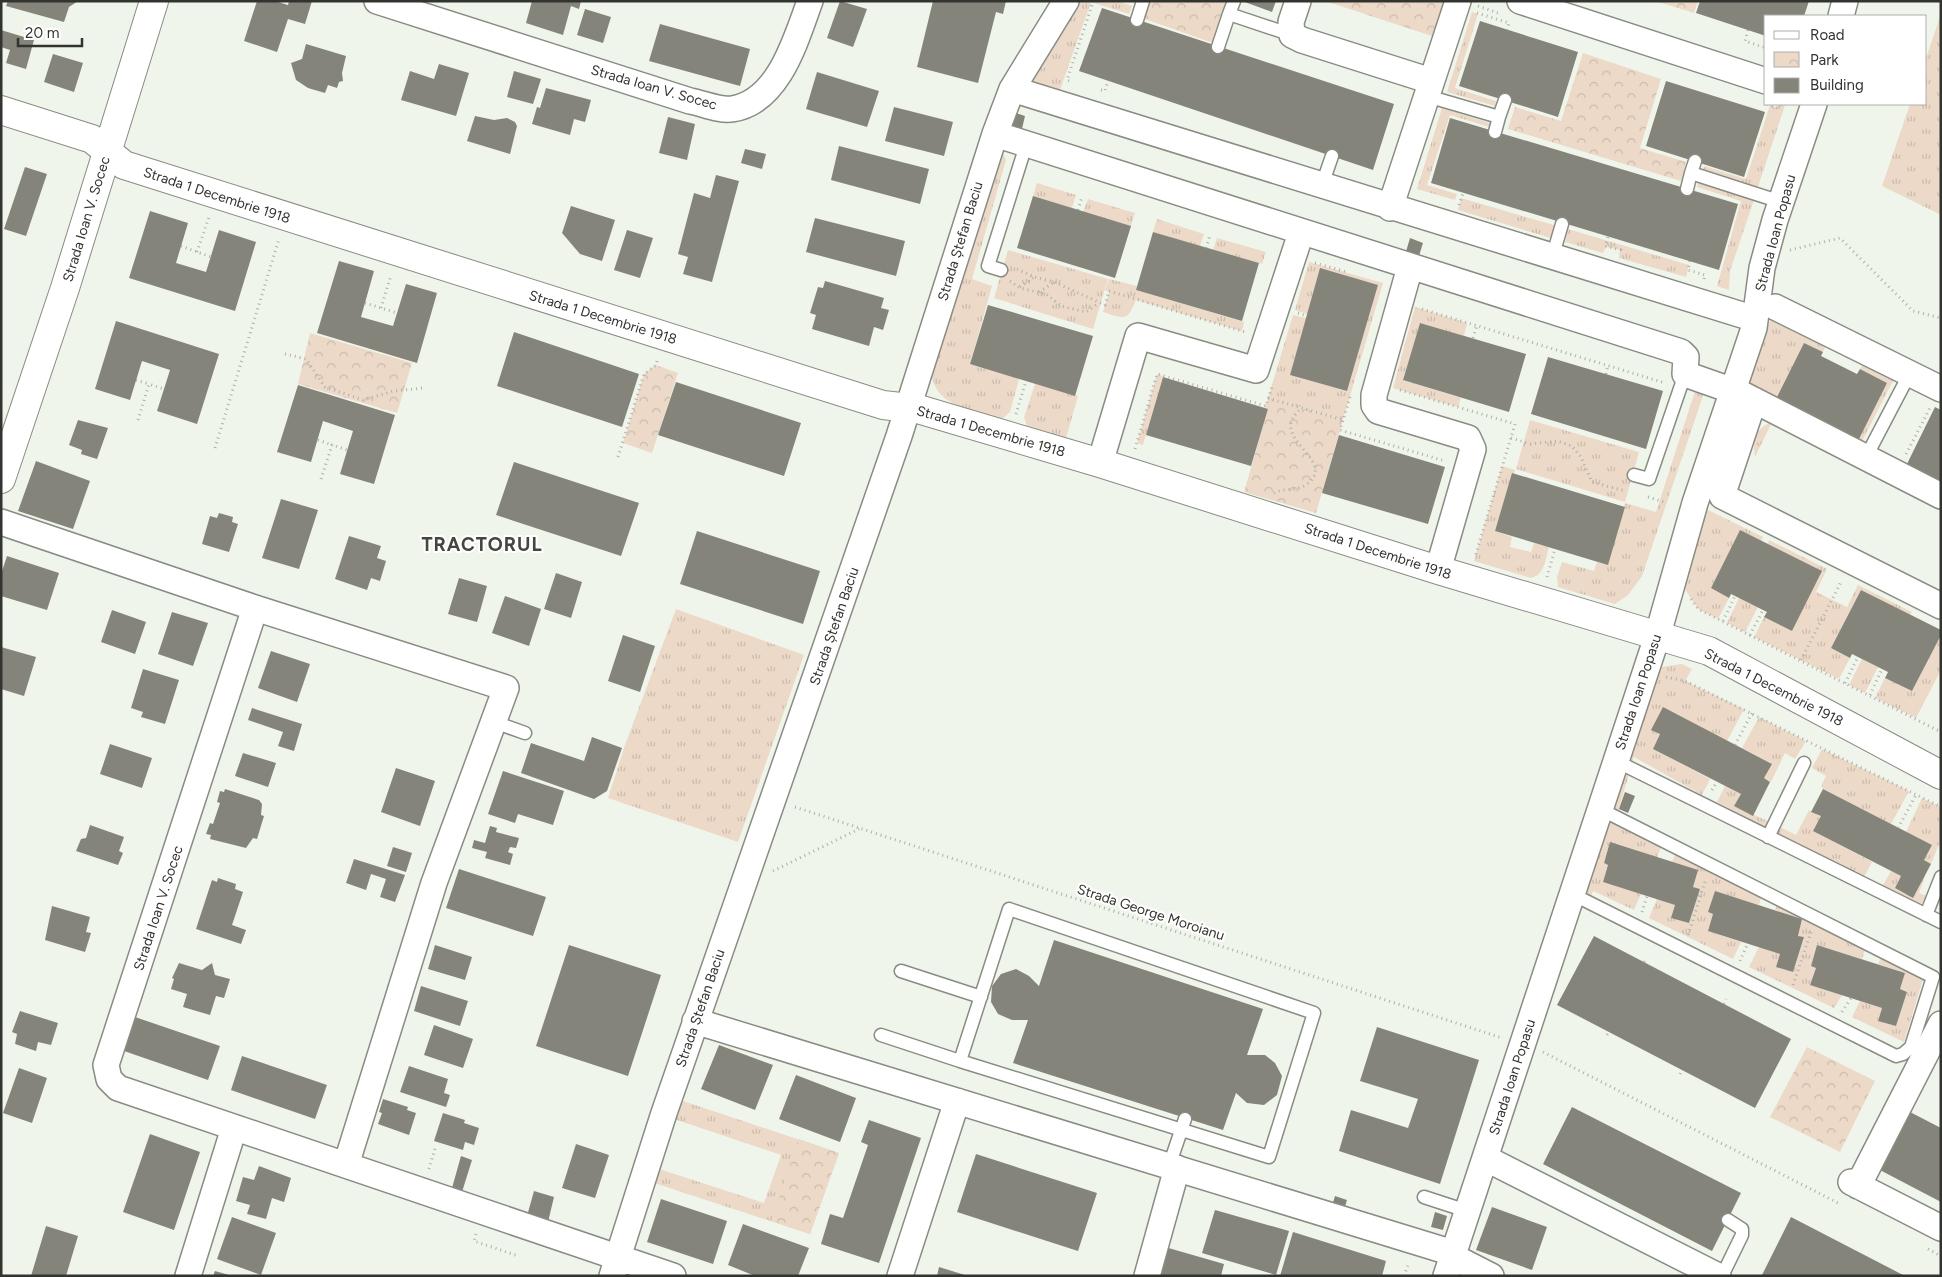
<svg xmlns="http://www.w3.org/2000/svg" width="1942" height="1277" font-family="Figtree,sans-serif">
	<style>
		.grass { fill: url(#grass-tufts) }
		.park { fill: url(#park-crowns) }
		.building { fill: #85847a }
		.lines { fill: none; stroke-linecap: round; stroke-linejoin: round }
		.lane-casing { stroke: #888c83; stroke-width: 15 }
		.street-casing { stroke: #888c83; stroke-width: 28 }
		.secondary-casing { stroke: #888c83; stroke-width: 30 }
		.path { stroke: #acb0a8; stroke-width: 3; stroke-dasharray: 1 4; stroke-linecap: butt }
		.lane { stroke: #fff; stroke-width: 12 }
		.street { stroke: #fff; stroke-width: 25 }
		.secondary { stroke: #fff; stroke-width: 28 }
		.labels { text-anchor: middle; stroke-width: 4; stroke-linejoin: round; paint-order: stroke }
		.street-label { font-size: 14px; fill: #323430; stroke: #fff }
		.district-label { font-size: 19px; font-weight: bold; letter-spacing: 1px; fill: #43473f; stroke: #fff }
	</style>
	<defs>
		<pattern id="grass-tufts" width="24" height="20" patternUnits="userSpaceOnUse" patternTransform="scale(1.25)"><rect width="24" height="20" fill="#ecd9c8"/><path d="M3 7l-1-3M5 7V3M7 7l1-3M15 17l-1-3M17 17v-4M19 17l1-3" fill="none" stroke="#cbbbac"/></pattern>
		<pattern id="park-crowns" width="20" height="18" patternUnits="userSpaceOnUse" patternTransform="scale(1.25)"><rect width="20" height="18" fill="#ecd9c8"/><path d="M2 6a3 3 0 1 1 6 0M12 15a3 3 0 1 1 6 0" fill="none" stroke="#cbbbac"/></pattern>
	</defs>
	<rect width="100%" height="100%" fill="#f0f5eb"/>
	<!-- grass -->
	<path class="grass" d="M1074,1H1118L1132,6L1129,14L1091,2L1060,90L1080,95L1076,103L1026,87Z
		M1472,12L1478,14L1455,88L1496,101L1495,106L1447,92Z
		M1941,14V215L1882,186L1910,104H1926V58Z
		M1779,104L1785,105L1758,187L1703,169L1704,166L1746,179L1770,105L1777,108Z
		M1442,108L1490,123L1489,127L1450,115L1427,185L1457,194L1455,200L1417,189Z
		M998,142L1006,160L972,279L992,286L970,364L1019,379L1010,412L1002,419C979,412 941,408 933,381C930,372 931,360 930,350Z
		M1037,183L1076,195L1072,208L1033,196Z
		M1698,183L1754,200L1730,271L1729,290L1717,286L1741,201L1697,187Z
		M1461,198L1557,226L1554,239L1458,210Z
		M1088,199L1135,213L1131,226L1083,212Z
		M1157,219L1204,234L1200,246L1153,232Z
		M1568,229L1689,265L1686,277L1619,258L1620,250L1606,247L1603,253L1565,242Z
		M1217,238L1266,252L1262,264L1213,250Z
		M1008,250L1108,279L1093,329L994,298Z
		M1309,262L1383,283L1343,420L1268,398L1293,315L1306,318L1290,375L1347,391L1378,285L1307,314L1295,310Z
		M1109,279L1137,286L1136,290L1244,322L1242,331L1136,300C1127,322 1125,319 1103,312L1109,292L1105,290Z
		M1415,307L1467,323L1464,336L1420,323L1403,380L1461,398L1458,407L1393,388Z
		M1772,315L1827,343L1823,352L1804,343L1775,401L1754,393L1747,382Z
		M1864,362L1895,377L1859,447L1857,442L1887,383L1860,369Z
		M1157,374L1163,376L1143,445L1137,443Z
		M1708,381L1642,576L1628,595L1615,604L1558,587L1557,577L1562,562L1594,571L1597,562L1608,564L1625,503L1656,512L1698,382Z
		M1035,384L1078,396L1066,438L1027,426L1024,417Z
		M1530,420L1639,452L1625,502L1516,469Z
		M1772,422L1755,457C1752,441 1755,428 1772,422Z
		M1502,466L1515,470L1514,474H1512L1495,531L1512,537L1510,547L1531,552L1534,543L1549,547C1545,560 1545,575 1531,578L1474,561Z
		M1702,507L1763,537L1761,541L1740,530L1711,588L1729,598L1718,619L1698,609L1684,588Z
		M1769,540L1827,569L1816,592L1847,607L1858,585L1912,612L1910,615L1861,590L1831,648L1850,658L1839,679L1754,637L1764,617L1792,631L1821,571L1768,544Z
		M1739,598L1758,607L1745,632L1727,623Z
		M676,609L804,655L738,842L608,798L625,745Z
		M1941,635V670L1916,718L1875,698L1885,678L1912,691Z
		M1862,659L1878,667L1865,693L1849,685Z
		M1682,664L1692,669L1685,681L1744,709L1727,741L1652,730L1660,734L1653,749L1710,779L1702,795L1634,757L1615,822L1661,847L1657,858L1610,843L1604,863L1608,865L1603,882L1641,894L1634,910L1593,891L1589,902L1584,900L1652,684L1661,667Z
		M1759,717L1806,741L1795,759L1785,753L1771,782L1764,778L1771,763L1742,748Z
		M1822,749L1909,791L1891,824L1823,789L1821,786L1826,776L1812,768Z
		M1725,786L1741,794L1735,806L1770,822L1766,827L1717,802Z
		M1922,798L1941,807V839L1931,864L1924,860L1932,845L1906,832Z
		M1809,810L1821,816L1814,831L1872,862L1864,877L1773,831L1776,825L1796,835Z
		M1675,854L1761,897L1759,905L1715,892L1708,912L1713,914L1708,931L1741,942L1733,959L1649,918L1657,899L1675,905L1671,918L1689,923L1700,889L1693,887L1672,862Z
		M1891,871L1901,876L1895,888L1913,898L1927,871L1919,893L1927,896L1921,904L1883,885Z
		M1777,905L1865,950L1862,959L1817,945L1811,966L1816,968L1810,984L1842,995L1834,1008L1749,967L1759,947L1780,954L1776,967L1793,972L1804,938L1798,936L1802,919L1775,910Z
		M1881,958L1923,979L1904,1042L1852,1017L1860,1001L1882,1008L1878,1020L1896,1026L1907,992L1900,989L1905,973L1878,964Z
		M680,1100L839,1153L810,1234L651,1182L656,1168L764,1203L781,1155L674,1119Z"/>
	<!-- park -->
	<path class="park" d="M1148,1H1228L1213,43L1142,18Z
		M1325,1H1450L1438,38Z
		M1655,1H1698L1694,13Z
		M1583,53L1661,79L1640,148L1686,162L1681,181L1508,129L1515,107L1561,121Z
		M310,333L412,363L397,413L298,384Z
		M656,365L678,373L652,453L623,443L644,374Z
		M1268,398L1343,420L1316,513L1244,492L1268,409L1265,408Z
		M1807,1047L1875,1081L1840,1152L1770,1117Z
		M799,1139L839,1153L810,1234L771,1221Z"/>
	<!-- building -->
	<path class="building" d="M8,1H78L69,7L64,22L6,6Z
		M257,1H275L288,5L289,1H312L305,24L288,19L277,52L244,41Z
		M532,1H581L579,9L571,6L563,35L526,23Z
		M840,1L867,9L853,47L827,38Z
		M933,1H1006L1003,14L996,12L978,83L917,67Z
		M1242,1H1276L1272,12Z
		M1700,1H1809L1804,16H1766V36L1696,13Z
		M1102,8L1394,104L1373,170L1079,71Z
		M585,9L611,17L603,43L577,35Z
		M1480,21L1578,52L1558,117L1459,86Z
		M660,24L750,49L740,86L649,61Z
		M1,30L34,40L26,69L6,63L10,50L1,47Z
		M306,44L346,56L342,73L343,81L339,82L337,88L328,85L325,93L308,88L296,80L291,63L302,59Z
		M53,54L83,63L74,92L44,82Z
		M439,64L469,73L456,116L401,100L410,71L434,79Z
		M514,71L541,79L533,104L507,97Z
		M817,72L879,91L867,127L806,109Z
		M1666,81L1765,112L1744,177L1646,146Z
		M546,88L591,100L585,122L574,119L570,135L532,124L537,107L540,108Z
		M894,107L953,122L944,156L885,141Z
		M1013,112L1025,116L1021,133L1008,129Z
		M475,116L494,120L507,118L515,122L517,126L510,154L467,141Z
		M668,117L695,124L687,160L659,153Z
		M1450,118L1738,204L1719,270L1431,183Z
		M839,146L929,169L920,204L831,180Z
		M745,149L766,154L762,169L741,163Z
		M25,167L47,174L26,236L4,229Z
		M716,175L739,181L712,282L683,274L688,257L678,254L694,193L710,198Z
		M1033,196L1131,226L1115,278L1017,248Z
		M571,206L615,220L602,261L580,254L562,233Z
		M150,211L188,223L176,263L206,272L219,230L256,242L235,311L129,278Z
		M815,218L905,241L896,276L806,252Z
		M627,230L653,238L640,278L614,270Z
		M1153,232L1259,263L1242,321L1136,290Z
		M1410,238L1423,243L1418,259L1405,255Z
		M339,261L374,271L361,317L393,326L406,284L437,293L417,363L317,333Z
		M1320,268L1378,285L1347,391L1290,375Z
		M825,281L884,298L881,308L889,310L883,330L874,327L869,346L812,329L816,315L810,313L818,287L823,288Z
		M988,305L1093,336L1075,396L970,364Z
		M116,321L219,354L197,424L157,411L170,370L142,361L130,400L95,389Z
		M1420,323L1526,354L1509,412L1403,380Z
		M514,332L639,374L622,427L497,386Z
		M1804,343L1823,352L1821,356L1857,374L1860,369L1887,383L1857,443L1775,401Z
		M1548,357L1663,391L1646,449L1531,414Z
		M1163,377L1268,409L1251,466L1146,435Z
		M676,382L801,423L784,476L658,435Z
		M298,385L395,415L374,484L340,474L353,431L323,421L311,462L277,452Z
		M1935,407L1941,410V483L1906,466Z
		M78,420L108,428L97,459L81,454L82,450L69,445Z
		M1339,435L1445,467L1428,524L1322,493Z
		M36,461L90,481L73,529L18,511Z
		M514,462L639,503L621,556L496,515Z
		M1512,473L1625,507L1608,565L1495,531Z
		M281,499L318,510L299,569L262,558Z
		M219,513L233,517L232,522L238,524L229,552L202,544L210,516L217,518Z
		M1740,530L1822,571L1792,631L1764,617L1767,612L1731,594L1729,598L1711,588Z
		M697,531L820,571L803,624L680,584Z
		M349,536L381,546L377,558L386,561L380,581L371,578L367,590L335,579Z
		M7,556L59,573L47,610L1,596V574Z
		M556,573L582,582L571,618L544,609Z
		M459,578L487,586L477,622L448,614Z
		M1861,590L1941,630V635L1912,691L1885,678L1888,672L1852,654L1850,658L1831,648Z
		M505,596L541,609L529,646L492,633Z
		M112,610L146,622L135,654L101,642Z
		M172,612L208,623L193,666L158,654Z
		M623,635L655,646L640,692L608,681Z
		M1,647L36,657L24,696L1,689Z
		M271,651L310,664L297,702L258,688Z
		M143,669L179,680L165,724L141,717L143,712L131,708Z
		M1663,707L1772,764L1764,778L1770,782L1753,816L1734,806L1741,794L1653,749L1660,734L1651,730Z
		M252,708L302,724L294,751L278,746L283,732L248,720Z
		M592,737L622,748L607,791L594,799L521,773L531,743L584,761Z
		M110,744L152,758L142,788L100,774Z
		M243,753L276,763L268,787L235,776Z
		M396,768L435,781L420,826L381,812Z
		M503,771L564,791L553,825L518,814L515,823L488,814Z
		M225,789L259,800L262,804L261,815L264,816L257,839L253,838L246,848L210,839L211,835L206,834L210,823L213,824L220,803L217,802L220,791L224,792Z
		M1823,789L1932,845L1924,860L1931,864L1913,898L1895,888L1901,876L1813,831L1821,816L1811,812Z
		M1625,792L1635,796L1628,813L1619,809Z
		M90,825L124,837L119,851L123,853L118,865L76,851L81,839L86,838Z
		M490,826L497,828L496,832L519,838L516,848L510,847L508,852L513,854L510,865L485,858L487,852L472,848L474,840L485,843Z
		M1610,842L1698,870L1693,887L1700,889L1689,923L1671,918L1675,905L1603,882L1608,865L1604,863Z
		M393,847L412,853L406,872L387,866Z
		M354,859L405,875L395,902L380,897L386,879L371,874L366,890L346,883Z
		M459,869L546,897L533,936L446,908Z
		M218,878L236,884L235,889L243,892L232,925L246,930L241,944L196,929L212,880L217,882Z
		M1715,891L1802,919L1798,936L1804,937L1793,972L1776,967L1780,954L1708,931L1713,914L1708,912Z
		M52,906L90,917L86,932L91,933L85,952L45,940Z
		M1594,936L1791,1039L1755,1108L1557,1005Z
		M1054,940L1263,1009L1247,1055H1265L1275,1063L1282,1076L1277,1095L1264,1105L1247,1103L1236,1093L1223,1130L1013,1063L1028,1020H1012L998,1014L991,1002L992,986L1001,974L1016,969L1029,976L1039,986Z
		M435,945L472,957L465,980L428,969Z
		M569,945L661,975L628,1076L536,1046Z
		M1817,945L1905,973L1900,989L1907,992L1896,1026L1878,1021L1882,1008L1810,985L1816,968L1811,966Z
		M179,963L202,970L212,963L215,975L230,979L224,998L216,996L210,1015L183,1007L187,994L171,989L174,979L172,978Z
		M421,986L468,1001L460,1026L414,1011Z
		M20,1011L58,1023L51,1045L38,1042L36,1051L15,1044L17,1034L12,1032Z
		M135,1017L220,1046L208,1080L124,1051Z
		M434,1025L473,1039L463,1068L424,1055Z
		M1377,1027L1479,1060L1440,1184L1339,1151L1351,1110L1408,1128L1418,1099L1360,1081Z
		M719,1045L773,1065L755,1110L701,1089Z
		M242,1056L327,1085L315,1119L231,1090Z
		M409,1066L448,1079L444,1093L450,1095L446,1107L400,1092Z
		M19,1068L47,1078L32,1123L3,1113Z
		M796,1075L856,1098L840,1142L779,1119Z
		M383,1099L408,1107L407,1110L416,1113L409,1135L378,1124L382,1113L379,1112Z
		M1572,1107L1741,1193L1712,1251L1543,1164Z
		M1908,1111L1941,1128V1202L1878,1169Z
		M443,1113L465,1120L464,1123L479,1128L474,1145L465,1142L463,1150L434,1141Z
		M869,1120L921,1138L879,1263L821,1244L830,1214L843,1218L868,1145L861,1142Z
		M150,1134L200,1152L174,1230L123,1212Z
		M576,1144L609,1155L595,1198L562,1188Z
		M976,1154L1097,1193L1078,1251L957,1212Z
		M461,1156L472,1160L462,1192L452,1188Z
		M259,1166L291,1178L284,1202L272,1198L266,1219L247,1214L250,1205L236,1201L243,1177L254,1180Z
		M534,1191L554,1197L548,1222L527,1216Z
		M1335,1196L1347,1200L1343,1213L1331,1209Z
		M661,1199L727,1221L713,1264L647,1242Z
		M1492,1207L1547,1227L1532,1270L1476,1250Z
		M1215,1210L1289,1231L1276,1275L1202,1253Z
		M1435,1212L1447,1216L1443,1230L1431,1227Z
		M232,1217L276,1233L261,1275L217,1259Z
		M1791,1217L1905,1276H1764L1762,1275Z
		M743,1224L809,1248L798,1276H755L728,1265Z
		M46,1226L78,1236L66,1276H31Z
		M1293,1232L1386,1261L1382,1276H1280Z
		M1165,1247L1224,1264L1221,1276H1157Z
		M939,1267L965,1275V1276H937Z
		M215,1271L229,1275L228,1276H213Z"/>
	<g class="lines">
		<defs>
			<path id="lane" d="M1234,1L1229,14L1292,35
				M1137,20L1143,1
				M1218,47L1229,14
				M1427,96L1499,117L1495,132
				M1499,117L1505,100
				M1695,161L1691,173L1781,202
				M1322,185L1332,156
				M1687,189L1691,173
				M1552,258L1562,224
				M1001,270L988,266L1026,145
				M1866,457L1910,373
				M1634,475L1649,479L1685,374
				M494,722L525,733
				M1616,761L1941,922
				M1768,837L1804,763
				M1572,894L1896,1056L1903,1054L1911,1047L1933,977L1600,809
				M1009,909L1314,1013L1269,1157L960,1061Z
				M1926,915L1941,877
				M901,971L981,997
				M881,1035L960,1061
				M1169,1166L1185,1119
				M1424,1197L1467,1211
				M1722,1276L1742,1235V1229L1728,1220"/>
			<path id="street" d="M377,1L690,101C702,103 720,111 732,109C779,102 796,39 810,1
				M1298,1L1291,22L1292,35L1302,40L1431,81
				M1520,1L1766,81
				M1841,16L1845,1
				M1012,89L1755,319
				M995,134L1681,352L1686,357L1685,374L1742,394L1941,496
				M1390,208L1458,1
				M1410,267L1374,395V405L1378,411L1468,438L1473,449L1438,570
				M1775,307L1941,389
				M1754,400L1722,496L1941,606
				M1100,463L1138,336L1256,370L1301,233
				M1,522L255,608L506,688L434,883L346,1165
				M255,608L106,1065L109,1079L118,1088L673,1276
				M695,1021L1453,1253
				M1485,1158L1718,1276
				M1851,1182L1941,1228
				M1858,1186L1941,1024
				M1452,1256L1491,1276
				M188,1276L234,1128
				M612,1276L664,1113L899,436L995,134L1012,89L1066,1
				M900,1276L957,1101
				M1147,1276L1177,1168
				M1446,1276L1658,634L1695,503L1754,328L1762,268L1775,220L1814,104"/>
			<path id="secondary" d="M1,110L92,139L124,165L883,405L918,409L1100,463L1438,570L1709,651L1941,775
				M1,479L65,288L154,1"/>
		</defs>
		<!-- lane casing -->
		<use href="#lane" class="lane-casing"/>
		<!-- street casing -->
		<use href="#street" class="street-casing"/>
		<!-- secondary casing -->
		<use href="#secondary" class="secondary-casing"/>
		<!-- path -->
		<path class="path" d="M1478,6L1501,14
			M1477,13L1509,23L1507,30
			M1748,30L1745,41L1766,48
			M1069,81L1067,80L1092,5
			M1101,90L1105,91L1108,81
			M1767,104L1778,108L1779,104
			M1781,104L1785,105
			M1459,205L1463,193
			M1078,210L1082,197
			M1608,237L1605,246L1621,250L1620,254
			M181,246L211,257
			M1206,248L1210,235
			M1790,250L1840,238L1913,311L1941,318
			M197,252L209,217
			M1690,261L1688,270L1705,275L1704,280
			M1315,263L1347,272
			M1017,269L1034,277L1054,282L1105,305L1109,291L1245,332
			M1010,281L1020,288L1046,294L1061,306L1086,312L1099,303
			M1020,287L1034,277
			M1039,292L1054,282
			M365,303L397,313
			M381,308L391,275
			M1422,309L1665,383
			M1298,313L1307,316
			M1473,338L1477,325
			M285,354L306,359L325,387L363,400L394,391L423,388
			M1606,374L1608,365
			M136,380L149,384
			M1400,390L1515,424L1475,557
			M1350,397L1340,430L1445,461
			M1268,398L1343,420
			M1016,414L1026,381
			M138,420L149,384L164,389
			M1511,438L1531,444L1557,441L1572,446L1581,457L1592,482L1625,491
			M318,440L332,445
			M215,448L279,239
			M1135,449L1157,374L1266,406L1272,387
			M1906,454L1930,408
			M618,457L644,374L656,365L658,358
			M321,479L332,445L347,450
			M1274,493C1283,488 1295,491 1304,486C1344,461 1262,438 1302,408
			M1648,497L1667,503
			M1547,577L1555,549
			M1691,599L1698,609L1941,732
			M1723,621L1735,596
			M1750,635L1763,610
			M1801,660L1842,580
			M1666,677L1685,681L1941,807
			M1845,683L1858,657
			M1870,695L1882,669
			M1735,745L1752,713
			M1712,790L1717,782
			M795,807L1502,1038
			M1898,828L1916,795
			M773,871L859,829
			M1642,912L1647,896
			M1688,935L1706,879
			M1740,961L1748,943
			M1644,962L1646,958
			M1793,985L1811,932
			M1724,1004L1726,999
			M1842,1012L1851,998
			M1607,1035L1609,1032
			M1543,1052L1840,1204
			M1680,1074L1682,1070
			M429,1169L436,1145
			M476,1234L474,1241L518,1256
			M1928,1249L1941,1256
			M1404,1276L1409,1262"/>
		<!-- lane -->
		<use href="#lane" class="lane"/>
		<!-- street -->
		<use href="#street" class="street"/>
		<!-- secondary -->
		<use href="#secondary" class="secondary"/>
	</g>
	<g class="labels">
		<!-- street labels -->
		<g class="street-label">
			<text transform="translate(654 87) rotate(16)" y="5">Strada Ioan V. Socec</text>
			<text transform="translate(217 195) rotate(18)" y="5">Strada 1 Decembrie 1918</text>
			<text transform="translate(86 219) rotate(-73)" y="5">Strada Ioan V. Socec</text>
			<text transform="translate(1775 233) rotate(-75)" y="5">Strada Ioan Popasu</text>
			<text transform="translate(960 241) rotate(-73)" y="5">Strada Ștefan Baciu</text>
			<text transform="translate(603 317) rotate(17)" y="5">Strada 1 Decembrie 1918</text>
			<text transform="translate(991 431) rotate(16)" y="5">Strada 1 Decembrie 1918</text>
			<text transform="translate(1378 551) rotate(18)" y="5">Strada 1 Decembrie 1918</text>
			<text transform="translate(834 626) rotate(-71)" y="5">Strada Ștefan Baciu</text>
			<text transform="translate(1774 687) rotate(27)" y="5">Strada 1 Decembrie 1918</text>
			<text transform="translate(1638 692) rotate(-72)" y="5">Strada Ioan Popasu</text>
			<text transform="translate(158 908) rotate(-72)" y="5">Strada Ioan V. Socec</text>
			<text transform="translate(1151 912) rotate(18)" y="5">Strada George Moroianu</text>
			<text transform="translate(700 1008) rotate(-71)" y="5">Strada Ștefan Baciu</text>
			<text transform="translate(1512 1077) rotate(-72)" y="5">Strada Ioan Popasu</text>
		</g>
		<!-- district labels -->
		<g class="district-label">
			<text x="482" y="551">TRACTORUL</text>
		</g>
	</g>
	<!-- border -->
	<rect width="1942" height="1277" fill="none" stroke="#323430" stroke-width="5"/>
	<!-- legend -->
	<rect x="1764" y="15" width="162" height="90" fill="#ffffff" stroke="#adaeac"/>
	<rect x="1774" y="31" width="25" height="8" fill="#ffffff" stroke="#adaeac"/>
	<text x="1810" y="40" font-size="15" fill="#323430">Road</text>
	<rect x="1774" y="52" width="25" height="15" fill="url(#park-crowns)" stroke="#adaeac"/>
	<text x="1810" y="65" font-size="15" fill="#323430">Park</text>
	<rect x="1774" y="78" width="25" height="15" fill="#85847a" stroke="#adaeac"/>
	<text x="1810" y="90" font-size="15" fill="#323430">Building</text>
	<!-- scale -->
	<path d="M18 38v8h64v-8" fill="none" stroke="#323430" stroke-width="2.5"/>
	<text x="25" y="38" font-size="15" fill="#323430" stroke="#ffffff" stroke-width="4" paint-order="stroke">20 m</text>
</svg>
